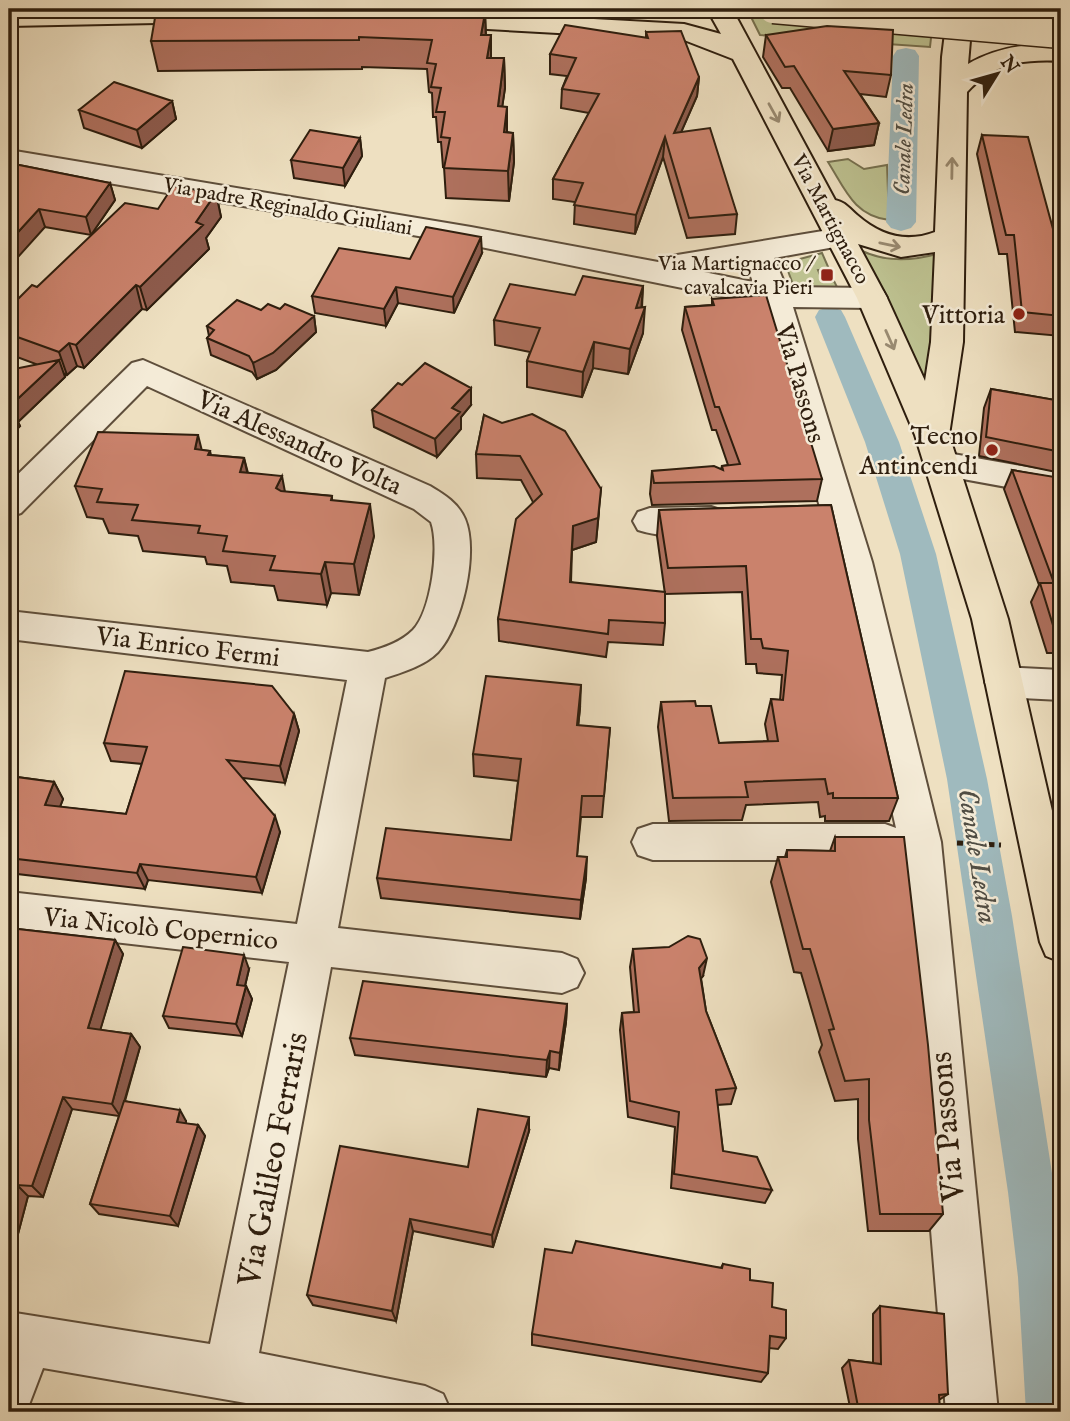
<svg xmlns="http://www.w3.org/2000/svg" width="1070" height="1421" font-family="'IM FELL English',serif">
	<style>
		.green { fill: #bdc190; stroke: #76704f; stroke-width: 2 }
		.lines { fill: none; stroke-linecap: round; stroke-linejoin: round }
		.canal { fill: #9fbabe; fill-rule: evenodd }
		.minor-casing { stroke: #5e4e3b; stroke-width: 4 }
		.major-casing { stroke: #2e1e0e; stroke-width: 4 }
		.path { stroke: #2e1e0e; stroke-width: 5; stroke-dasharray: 6 4.5; stroke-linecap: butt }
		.minor { fill: #f4ebd7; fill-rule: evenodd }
		.major { fill: #eee0c1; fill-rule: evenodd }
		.major-bridge-casing { stroke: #2e1e0e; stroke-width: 31; stroke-linecap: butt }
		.major-bridge { stroke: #eee0c1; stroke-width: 28 }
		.wall { fill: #ae705d; stroke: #2e1e0e; stroke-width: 2 }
		.shaded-wall { fill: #8d5b4c; stroke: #2e1e0e; stroke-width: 2 }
		.building { fill: #ca826c; stroke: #2e1e0e; stroke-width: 2 }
		.oneway { stroke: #988970 }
		.poi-dot { fill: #8f2418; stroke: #f4ebd7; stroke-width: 2.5 }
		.labels { text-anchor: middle; stroke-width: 5; stroke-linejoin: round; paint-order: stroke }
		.far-street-label { font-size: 21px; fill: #2e1e0e; stroke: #f4ebd7 }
		.far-poi-label { font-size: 21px; fill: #2e1e0e; stroke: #f4ebd7; text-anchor: end }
		.far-water-label { font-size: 23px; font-style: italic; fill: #504d43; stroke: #f4ebd7 }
		.poi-label { font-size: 26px; fill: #2e1e0e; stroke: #f4ebd7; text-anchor: end }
		.street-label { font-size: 26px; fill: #2e1e0e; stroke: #f4ebd7 }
		.water-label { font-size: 28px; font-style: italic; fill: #504d43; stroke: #f4ebd7 }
		.near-street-label { font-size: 32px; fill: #2e1e0e; stroke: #f4ebd7 }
	</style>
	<rect width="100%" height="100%" fill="#eee0c1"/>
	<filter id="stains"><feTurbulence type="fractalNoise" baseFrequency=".00286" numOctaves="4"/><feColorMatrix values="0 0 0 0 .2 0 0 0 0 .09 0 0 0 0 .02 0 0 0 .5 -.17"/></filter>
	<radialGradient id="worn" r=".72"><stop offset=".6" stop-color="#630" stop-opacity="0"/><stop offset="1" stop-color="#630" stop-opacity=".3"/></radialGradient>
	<!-- green -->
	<path class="green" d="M747,9H933L934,11L930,47L760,35Z
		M848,159L864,169L887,165L889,220C854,216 845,189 828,162Z
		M860,250C884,262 911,261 937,254L933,355L924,397Z
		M822,253L829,269L818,270L823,282L834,281L839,291L794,287L785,263Z"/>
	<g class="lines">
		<!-- canal -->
		<path class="canal" d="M906,48L915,50L919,56L916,222L911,228L901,231L891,228L886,222L893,56L897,50Z
			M830,307L841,310L845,317L899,442L936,554L987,779L1012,916L1061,1231V1412H1026L1018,1277L1008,1192L947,779L900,554L865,442L815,317L819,310Z"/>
		<defs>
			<path id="minor" d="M9,150L471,227L658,262L671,256L841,228L851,230L856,237L851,244L774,258L786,287L872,288L883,291L887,298L883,305L872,308L793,307L872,562L941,842L998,1412H946L900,853L885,860H653L638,855L632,842L638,829L653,824H885L896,828L836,562L761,304L471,245L9,166ZM746,263L753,282L699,271Z
				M143,360L430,486C445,495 458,503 465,519C479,552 462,626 438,652C424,666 403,672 385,678L338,928L562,953L577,959L584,973L577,987L562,993L331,967L259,1353L425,1386L443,1394L451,1412H298L43,1368L27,1410L9,1412V1312L210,1344L289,962L9,930V892L297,924L347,680L9,639V611L368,652C384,648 401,642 413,630C431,611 440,547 431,522L414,509L147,386L21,513L9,517V483L132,363Z
				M942,452L1061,473V497L930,473L925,464L930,455Z
				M711,507L723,511L728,520L723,529C699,537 662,538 638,530L633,521L638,512L650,508Z
				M1004,667L1061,670V700L1004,697L991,693L985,682L991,671Z"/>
			<path id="major" d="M215,9L219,14L215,19L206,22L9,26V10Z
				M299,9H467L465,12L684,24L721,34L707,9H732L835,200C845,202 849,208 857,215C881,236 906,243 935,232L942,57L948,9H1027L1061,14V26L1056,28L972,17L968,64C997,47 1028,43 1061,45V61C1024,59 993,63 967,92L963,342L949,435L1008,619L1061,850V962L1046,956L1040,942L972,619L915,435L857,298L733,59L684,40L434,26L425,23L422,17L309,21L300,18L296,13ZM858,244L901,257L935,252L931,342L925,381L887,298Z"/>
		</defs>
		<!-- minor casing -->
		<use href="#minor" class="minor-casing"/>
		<!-- major casing -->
		<use href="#major" class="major-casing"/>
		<!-- path -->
		<path class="path" d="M957,843L1001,845"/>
		<!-- minor -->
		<use href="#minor" class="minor"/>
		<!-- major -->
		<use href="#major" class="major"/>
		<defs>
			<path id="major-bridge" d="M773,9L1061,34"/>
		</defs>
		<!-- major-bridge casing -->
		<use href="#major-bridge" class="major-bridge-casing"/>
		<!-- major-bridge -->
		<use href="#major-bridge" class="major-bridge"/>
	</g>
	<!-- wall -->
	<path class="wall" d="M485,13L486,35H491V58H504L505,88L502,107L507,132L513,133L514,162L509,201L446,198L444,167H443L441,142H438L436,117H433L432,93L429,92L427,69L362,67V69L158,71L151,41Z
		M646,32L699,77L697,96L681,132L737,214L735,234L687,238L663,157L635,234L574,224L575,202L553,199V179L589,113L561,108L562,89L567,76L550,74V54L646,38Z
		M766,35L891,75L886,97L860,94L879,123L874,145L828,151L790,88H782L763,57Z
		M1059,60L1061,61V105L1053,78Z
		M172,101L176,119L142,148L84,128L79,110Z
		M982,135L1059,251H1061V336L1015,332L1007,254H999L977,154Z
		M360,138L362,156L345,186L294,178L291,160Z
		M9,163L110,183L115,200L91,235L45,227Z
		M216,193L221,217L206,238L209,249L147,310L142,309L84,368L77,366L67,375L65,374V377L18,422L20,426L9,437L36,364L9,354V308L37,287L158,209Z
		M482,253L454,313L398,303L386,326L315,313L312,296L410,259Z
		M643,286L642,308L643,333L628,374L593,368L582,397L527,387V361L530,352L495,345L494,320L575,295Z
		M712,299L822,479L817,501L652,505L650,494L652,471L721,469L722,466L728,465L716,430H712L682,330L685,307L712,305Z
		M280,309L314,316L316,332L276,370L257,379L252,372L211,355L207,338L209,336L207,326L261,310Z
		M402,385L471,405L461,417V429L437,457L374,427L372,410Z
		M991,389L1061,401V473L979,456L984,408Z
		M484,415L599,512L596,542L572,550L571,582L665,623L663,645L608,642L606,657L499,641L498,619L533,502L521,480L477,478L476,454Z
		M201,450L210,451L211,455L244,458L248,473L285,492L332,496V500L374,536L359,595L331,593L327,605L278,600L274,586L231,582L227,566L207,564L205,557L143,551L138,536L109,533L103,519L87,517L75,486Z
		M1012,470L1061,479V653H1047L1031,602L1039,585L1004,489Z
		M831,505L898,798L889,821H825V816L820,817L818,802L746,805L742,820L669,821L658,727L661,702L696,706L719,743L768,741L765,724L771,699L780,700L782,675L757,673L756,664H746L742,592L665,594L657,536L659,510Z
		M580,708L578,726L610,728L602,817H581L577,856L586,878L580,919L381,898L377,878L511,840L518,781L474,776L473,754Z
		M294,714L299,731L285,783L243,778L280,832L262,893L148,880L145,889L9,873V776L54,782L63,799L60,807L126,814L142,764L111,761L104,743Z
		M835,837L943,1214L929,1231H868L858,1139V1099L835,1101L819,1052L822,1045L801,973L794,972L771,882L778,857H785L787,850L830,851Z
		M9,928L115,940L123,954L100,1030L131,1034L140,1047L125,1101L186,1121V1124L198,1125L205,1136L178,1226L99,1214L90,1204L119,1116L72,1109L43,1197L28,1196L14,1249H9Z
		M633,949L703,976L701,978L706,1011L736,1088L731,1104L717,1105L723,1151L772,1190L765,1203L671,1188L675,1127L628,1117L620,1030L622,1013L634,1012L630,967Z
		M249,969L245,986H246L252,999L242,1036L169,1028L163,1016Z
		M567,1004L566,1022L559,1070L549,1068L546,1077L355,1055L350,1038Z
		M529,1131L493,1247L413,1231L396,1321L313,1305L307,1295L468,1167Z
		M572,1253L721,1268L723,1264L750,1280L772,1307L786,1338L778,1349L769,1348L768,1373L761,1382L532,1345V1334Z
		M880,1306L948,1394L939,1400L940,1412H851L842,1368L849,1360L873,1363V1314Z"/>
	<!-- shaded-wall -->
	<path class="shaded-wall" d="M485,13L486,43L481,35Z
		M491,35V65L487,58Z
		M504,58L505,88L498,136V106Z
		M699,77L697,96L672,153L674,133Z
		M172,101L176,119L142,148L137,130Z
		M507,107V137L504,132Z
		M879,123L874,145L828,151L833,129Z
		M513,133L514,162L509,201L508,171Z
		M665,137L663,157L635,234L636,215Z
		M360,138L362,156L345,186L343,168Z
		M110,183L115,200L91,235L86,217Z
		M216,193L221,217L206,238L209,249L147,310L140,287L196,222Z
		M39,209L45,227L9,267V242Z
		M481,237L482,253L454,313L453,297Z
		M136,285L142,309L84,368L76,345Z
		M643,286L641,312L636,308Z
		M396,287L398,303L386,326L384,309Z
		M645,307L643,333L628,374L630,349Z
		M314,316L316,332L276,370L257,379L253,363Z
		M594,342L593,368L582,397L583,372Z
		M69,343L77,366L67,375L59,352Z
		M59,360L65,377L18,422L20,426L9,437V407Z
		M471,388V405L461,417V429L437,457L435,439L452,408Z
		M198,435L206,467L195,449Z
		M244,458L251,490L240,472Z
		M282,476L288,508L276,488Z
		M601,489L596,542L572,550L573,526Z
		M370,504L374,536L359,595L354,564Z
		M325,562L331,593L327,605L321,574Z
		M581,685L580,708L576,748L577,725Z
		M294,714L299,731L285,783L280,766Z
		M54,782L63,799L54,822L45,805Z
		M275,816L280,832L262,893L256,877Z
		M587,857L586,878L580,919L581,900Z
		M140,864L148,880L145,889L137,873Z
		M115,940L123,954L97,1041L88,1028Z
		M244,955L249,969L242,998L237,985Z
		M707,958L703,976L695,986L699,968Z
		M246,986L252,999L242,1036L236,1024Z
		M567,1004L566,1022L559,1070L560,1053Z
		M131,1034L140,1047L120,1116L112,1104Z
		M550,1051L549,1068L546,1077L547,1060Z
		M63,1097L72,1109L43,1197L32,1186Z
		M180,1110L186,1121L184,1133L177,1122Z
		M529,1117V1131L493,1247L492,1235Z
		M198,1125L205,1136L178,1226L170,1216Z
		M17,1185L28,1196L14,1249L9,1244V1215Z
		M410,1219L413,1231L396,1321L392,1311Z"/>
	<!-- building -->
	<path class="building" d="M275,9L485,13L481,35H491L487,58H504L498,106L507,107L504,132L513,133L508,171L444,168L450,138L441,137L445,112H436L441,88L431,87L436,64L427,63L432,40L359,37V40L151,41L156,12Z
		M565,25L648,38L646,32L681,31L699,77L674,133L710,128L737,214L689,218L665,137L636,215L574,205L583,183L553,179L599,94L562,89L576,58L550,54Z
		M827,26L893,30L891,75L844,71L879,123L833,129L794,66L785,67L766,35Z
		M114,82L172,101L137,130L79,110Z
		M310,130L360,138L343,168L291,160Z
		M982,135L1028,137L1059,251H1061V316L1022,312L1014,235H1006Z
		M9,163L110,183L86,217L39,209L9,242Z
		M173,186L216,193L196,222L203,225L140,287L136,285L76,345L69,343L59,352L9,334V308L32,285L37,287L125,203L158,209Z
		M426,227L481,237L453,297L396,287L384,309L312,296L339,248L410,259Z
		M583,276L643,286L636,308L645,307L630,349L594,342L583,372L527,361L540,328L494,320L510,284L575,295Z
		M766,295L822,479L654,483L652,471L714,466L723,470L722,466L740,464L719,407H715L685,307L714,305L712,299Z
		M237,300L261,310L268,304L280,309L285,304L314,316L273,353L253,363L249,356L207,338L214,330L207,326Z
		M59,360L9,407L13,409L9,413V370Z
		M425,363L471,388L452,408L460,412L435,439L372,410L398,383L402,385Z
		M991,389L1061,401V452L986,437Z
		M532,414L565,431L601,489L598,518L573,526L570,582L665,592V623L609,620L608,634L498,619L516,519L542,494L520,456L476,454L484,415L502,423Z
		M98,432L198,435L195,449L210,451L208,455L244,458L240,472L282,476L276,488L281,491L332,496L331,500L370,504L354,564L325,562L321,574L270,570L275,556L223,551L227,536L198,533L200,526L132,520L138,505L97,502L102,489L75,486Z
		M1012,470L1061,478V635H1056L1040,583H1054Z
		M831,505L898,798H833V793L828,794L825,779L745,782L748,797L673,798L661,702L695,701L696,706H711L719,743L778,741L771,699L783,700L788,651L763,648L761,639H751L746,566L668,568L659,510Z
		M125,671L272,686L294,714L280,766L227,760L275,816L256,877L140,864L137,873L9,858V776L54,782L45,805L126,814L147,747L104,743Z
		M486,676L581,685L577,725L610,728L604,796H582L577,856L587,857L581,900L377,878L386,828L511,840L521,759L473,754Z
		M835,837H904L928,1045L943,1214H880L869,1120V1079L845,1081L829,1030L834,1029L810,949H803L778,857H787V850L835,851Z
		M9,928L115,940L88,1028L131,1034L112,1104L63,1097L32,1186L17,1185L9,1215Z
		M688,936L700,939L707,958L699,968L706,1011L736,1088L716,1090L723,1151L757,1157L772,1190L674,1174L679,1112L630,1101L622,1013L639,1012L633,949L669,947Z
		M183,947L244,955L237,985L246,986L236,1024L163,1016Z
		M363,981L567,1004L560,1053L550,1051L547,1060L350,1038Z
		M124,1101L180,1110L177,1122L198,1125L170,1216L90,1204Z
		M478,1109L529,1117L492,1235L410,1219L392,1311L307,1295L340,1146L468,1167Z
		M576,1241L722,1268L723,1264L750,1269V1280L773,1283L772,1307L786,1310V1338L770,1336L768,1373L532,1334L545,1249L572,1253Z
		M880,1306L944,1314L948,1394L939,1395L940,1412H859L849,1360L881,1364Z"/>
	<!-- one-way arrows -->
	<defs><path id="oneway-shaft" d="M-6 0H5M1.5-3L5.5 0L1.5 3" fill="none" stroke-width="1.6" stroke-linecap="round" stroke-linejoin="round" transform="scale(1.75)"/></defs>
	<g class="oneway">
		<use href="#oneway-shaft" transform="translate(774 113) rotate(61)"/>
		<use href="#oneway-shaft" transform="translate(952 168) rotate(-89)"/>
		<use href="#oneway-shaft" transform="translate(890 245) rotate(12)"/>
		<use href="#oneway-shaft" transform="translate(890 340) rotate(66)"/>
	</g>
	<!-- markers -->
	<g class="poi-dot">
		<rect x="820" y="268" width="14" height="14" rx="3.5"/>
		<circle cx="1019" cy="314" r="7"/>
		<circle cx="992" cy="450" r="7"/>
	</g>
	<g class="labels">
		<!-- far-street labels -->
		<g class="far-street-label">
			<text transform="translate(288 206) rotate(10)" y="7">Via padre Reginaldo Giuliani</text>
			<text transform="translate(831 219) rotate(62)" y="7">Via Martignacco</text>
		</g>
		<!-- far-poi labels -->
		<g class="far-poi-label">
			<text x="813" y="270">Via Martignacco /<tspan x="813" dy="24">cavalcavia Pieri</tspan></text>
		</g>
		<!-- far-water labels -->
		<g class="far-water-label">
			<text transform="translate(903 139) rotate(-88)" y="8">Canale Ledra</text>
		</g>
		<!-- poi labels -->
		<g class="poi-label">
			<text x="1005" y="323">Vittoria</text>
			<text x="978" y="444">Tecno<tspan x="978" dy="30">Antincendi</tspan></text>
		</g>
		<!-- street labels -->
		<g class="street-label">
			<text transform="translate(801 383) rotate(74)" y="9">Via Passons</text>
			<text transform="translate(300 442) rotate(24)" y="9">Via Alessandro Volta</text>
			<text transform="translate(188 646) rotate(7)" y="9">Via Enrico Fermi</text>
			<text transform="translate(161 928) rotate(6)" y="9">Via Nicolò Copernico</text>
		</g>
		<!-- water labels -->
		<g class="water-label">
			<text transform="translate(979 856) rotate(81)" y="10">Canale Ledra</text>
		</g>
		<!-- near-street labels -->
		<g class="near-street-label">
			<text transform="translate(946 1127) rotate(-95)" y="11">Via Passons</text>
			<text transform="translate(272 1159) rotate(-79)" y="11">Via Galileo Ferraris</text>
		</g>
	</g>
	<!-- margin -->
	<rect width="1070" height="1421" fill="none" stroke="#eee0c1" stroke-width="35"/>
	<rect x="10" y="10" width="1049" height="1400" fill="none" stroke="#2e1e0e" stroke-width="3.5"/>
	<rect x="18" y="18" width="1035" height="1386" fill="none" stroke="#2e1e0e" stroke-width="2"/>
	<!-- north arrow -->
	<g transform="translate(997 74) rotate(53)" stroke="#f4ebd7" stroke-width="5" paint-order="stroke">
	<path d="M0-5L12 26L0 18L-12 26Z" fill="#2e1e0e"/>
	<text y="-10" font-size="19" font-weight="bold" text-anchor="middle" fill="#2e1e0e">N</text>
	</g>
	<rect width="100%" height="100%" filter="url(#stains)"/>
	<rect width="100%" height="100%" fill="url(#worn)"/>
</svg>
